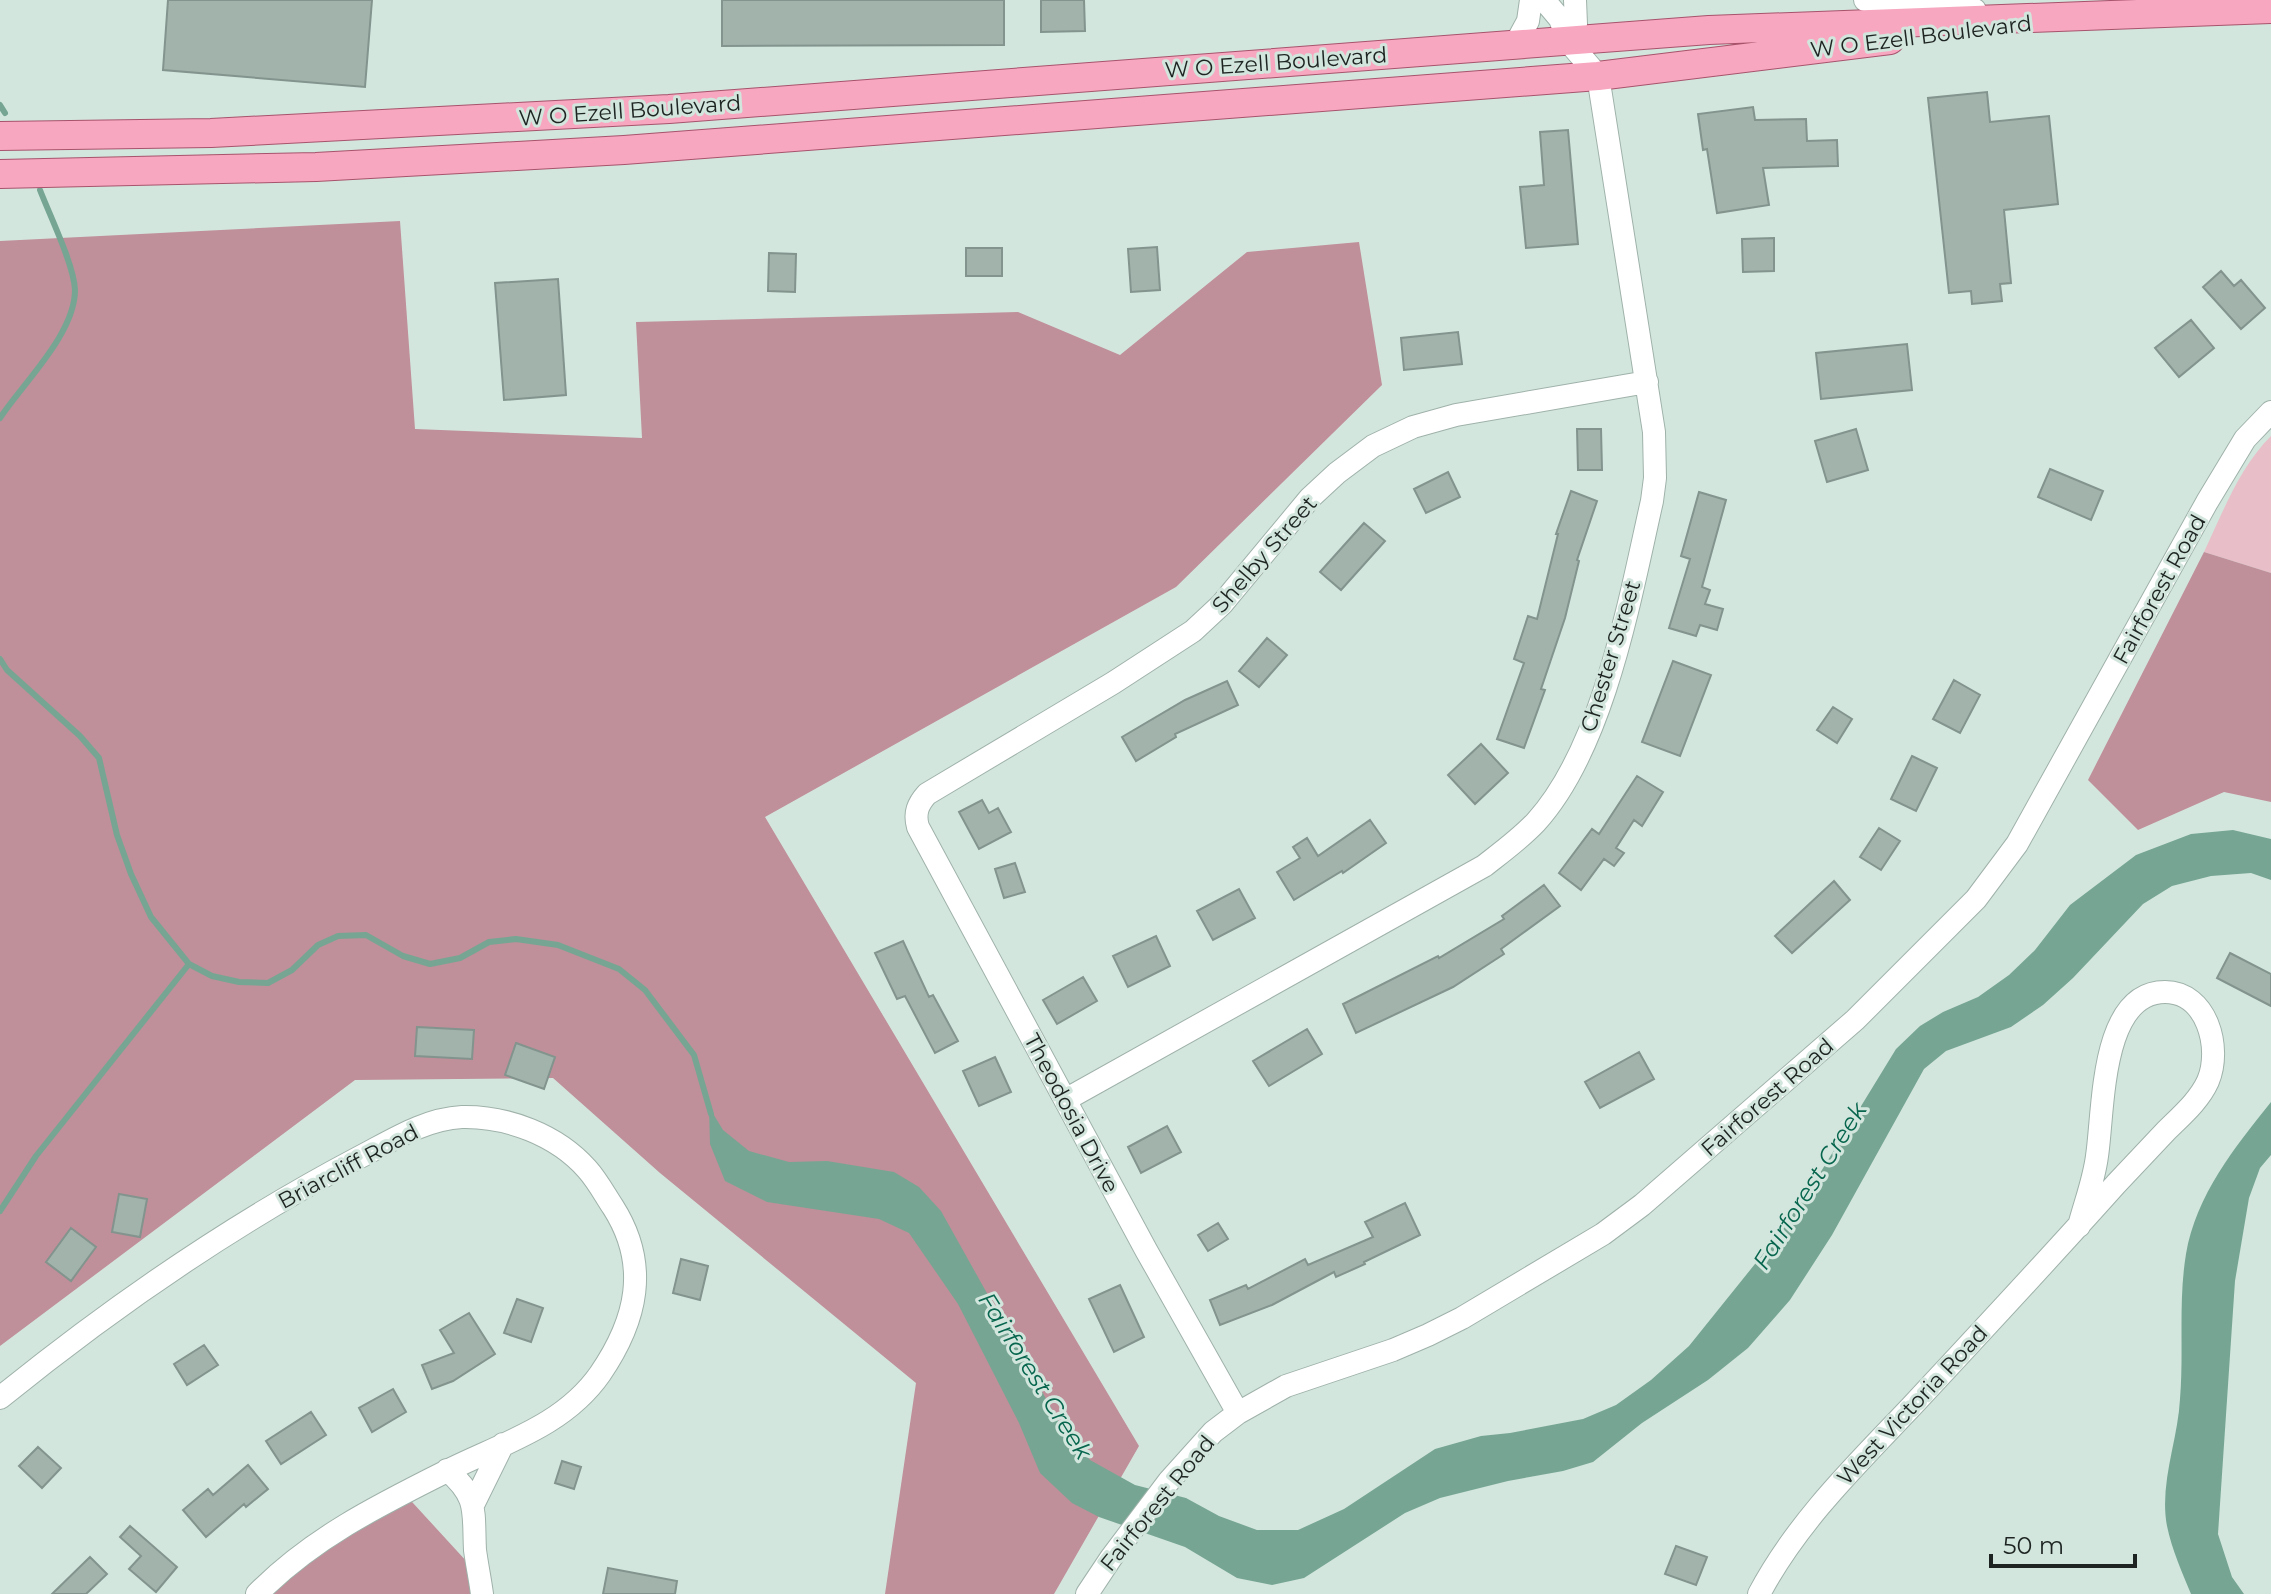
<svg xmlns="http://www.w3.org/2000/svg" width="2271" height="1594" font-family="Montserrat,sans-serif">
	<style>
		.green { fill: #e8bec8 }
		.forest { fill: #bf8f9a }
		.water { fill: #76a693 }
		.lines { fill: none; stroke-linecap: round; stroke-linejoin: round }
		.stream { stroke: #76a693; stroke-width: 6 }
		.building { fill: #a1b3ab; stroke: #82948d; stroke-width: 2 }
		.minor-casing { stroke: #9fb2aa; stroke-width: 24 }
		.major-casing { stroke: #a7536c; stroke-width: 30 }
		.minor { stroke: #fff; stroke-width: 22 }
		.major { stroke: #f7a7bf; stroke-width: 28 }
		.labels { text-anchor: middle; stroke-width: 6; stroke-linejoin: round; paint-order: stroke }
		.street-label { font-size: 22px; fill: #1d2421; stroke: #d3e6de }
		.water-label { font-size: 24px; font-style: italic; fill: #07664d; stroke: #d3e6de }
	</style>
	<rect width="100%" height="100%" fill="#d3e6de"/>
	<!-- green -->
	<path class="green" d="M2271,436V573L2204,552C2223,512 2239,468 2271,436Z"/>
	<!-- forest -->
	<path class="forest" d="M400,221L415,429L642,438L636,322L1018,312L1120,355L1247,252L1359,242L1382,385L1176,587L765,817L1139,1446L1054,1594H885L916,1383L660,1173L553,1078L355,1080L0,1346V241Z
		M2204,552L2271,573V802L2224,792L2138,830L2088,780Z
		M402,1491L468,1563L471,1594H258Z"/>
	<!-- water -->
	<path class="water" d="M2233,830L2271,839V880L2251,873L2211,876L2172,886L2143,904L2073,978L2043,1005L2011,1027L1946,1051L1924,1069L1832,1235L1790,1300L1748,1348L1708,1380L1642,1423L1593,1462L1563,1471L1508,1481L1440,1498L1405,1513L1304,1578L1272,1585L1237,1578L1185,1547L1099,1517L1072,1503L1040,1473L1019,1423L958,1304L909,1233L879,1219L767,1202L725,1181L710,1144L709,1107L723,1130L749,1151L789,1162L827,1161L894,1172L919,1187L941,1211L1059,1422L1090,1460L1135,1485L1186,1498L1219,1516L1257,1530H1298L1344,1509L1435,1449L1481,1436L1510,1433L1583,1419L1616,1405L1651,1380L1689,1346L1767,1249L1806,1196L1896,1049L1920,1026L1943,1012L1978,997L2009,975L2035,950L2070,905L2136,855L2191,834Z
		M2271,1102V1155L2260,1168L2249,1198L2235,1281L2218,1534L2232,1577L2244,1594H2191C2182,1572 2172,1550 2167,1526C2159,1484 2178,1440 2180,1399C2184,1351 2178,1302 2186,1254C2196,1195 2235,1147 2271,1102Z"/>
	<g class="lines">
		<!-- stream -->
		<path class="stream" d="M0,105L5,113
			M0,418C23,383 75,334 75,290C74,265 50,216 40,190
			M0,659L7,670L80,736L99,758L117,835L131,874L151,917L189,964L212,976L239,982L268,983L292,970L318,945L338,936L366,935L403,956L430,964L460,958L489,942L516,939L558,945L619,969L645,990L694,1055L711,1114
			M0,1211L36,1156L189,964"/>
	</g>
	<!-- building -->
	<path class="building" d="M168,0H372L365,87L163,70Z
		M722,0H1004V45L722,46Z
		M1041,0H1084L1085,31L1041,32Z
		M1987,92L1990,122L2049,116L2058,204L2004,210L2011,283L2000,284L2002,301L1972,304L1971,291L1949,293L1928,98Z
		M1753,107L1755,120L1806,119L1807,141L1837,140L1838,166L1763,168L1769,205L1717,213L1707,149L1703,150L1698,114Z
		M1568,130L1578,244L1526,248L1520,187L1544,185L1540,132Z
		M1774,238V271L1743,272L1742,239Z
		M1157,247L1160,290L1131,292L1128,249Z
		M966,248H1002V276H966Z
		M769,253L796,254L795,292L768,291Z
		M2221,271L2234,286L2241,280L2265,308L2241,329L2203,287Z
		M558,279L566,395L504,400L495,283Z
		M2191,320L2214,348L2179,377L2155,348Z
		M1458,332L1462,364L1404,370L1401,338Z
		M1907,344L1912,390L1821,399L1816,353Z
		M1577,429H1601L1602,470H1578Z
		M1856,429L1868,470L1827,482L1815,441Z
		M2050,469L2103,491L2091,520L2038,497Z
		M1448,472L1460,497L1426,513L1414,489Z
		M1571,491L1597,501L1577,560L1579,561L1565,618L1541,689L1545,690L1524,748L1497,739L1524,663L1514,659L1528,616L1537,619L1558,534H1556Z
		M1699,492L1726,500L1702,587L1710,590L1705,604L1723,609L1717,630L1700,625L1696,636L1669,628L1690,559L1681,556Z
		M1364,523L1385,541L1341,590L1320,572Z
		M1267,638L1287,655L1259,687L1239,671Z
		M1673,661L1711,675L1680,756L1642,742Z
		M1954,680L1980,695L1960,733L1933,719Z
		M1227,681L1238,705L1175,734L1176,737L1136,761L1122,737L1185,700Z
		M1833,707L1852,719L1837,743L1817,730Z
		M1481,744L1508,773L1475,804L1448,775Z
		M1912,756L1937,768L1916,811L1891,799Z
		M1637,776L1663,792L1642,826L1634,820L1616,848L1624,853L1614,866L1604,859L1581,890L1559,873L1592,829L1599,834Z
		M982,800L989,813L998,808L1011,832L979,849L959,812Z
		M1370,820L1386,843L1343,873L1342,871L1294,900L1277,872L1300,858L1293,847L1307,838L1318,856Z
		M1879,828L1900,841L1881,870L1860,857Z
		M1015,863L1025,892L1004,898L995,869Z
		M1834,881L1850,900L1792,953L1775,936Z
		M1544,885L1560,906L1501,949L1504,954L1453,987L1356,1033L1343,1004L1438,956L1439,958L1504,919L1502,916Z
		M1239,889L1255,918L1213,940L1197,911Z
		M1156,936L1170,966L1128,987L1113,956Z
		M903,941L929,997L933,995L958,1041L935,1053L905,996L897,999L875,953Z
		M2230,953L2271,974V1006L2217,978Z
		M1083,977L1097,1001L1057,1024L1043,1000Z
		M417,1027L474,1030L472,1059L415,1056Z
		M1307,1029L1322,1054L1269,1086L1253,1061Z
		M516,1043L555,1057L544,1089L505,1075Z
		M1639,1052L1654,1079L1600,1108L1585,1082Z
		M995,1057L1011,1092L979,1106L963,1071Z
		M1167,1126L1181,1152L1141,1173L1128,1147Z
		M119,1194L147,1199L140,1237L112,1232Z
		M1405,1203L1420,1235L1364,1262L1365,1264L1336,1277L1334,1272L1272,1305L1220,1325L1210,1300L1246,1285L1248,1289L1305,1259L1308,1265L1373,1237L1365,1222Z
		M1218,1223L1228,1239L1208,1251L1198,1235Z
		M71,1228L96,1247L71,1281L46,1262Z
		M681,1259L708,1266L700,1300L673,1293Z
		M1120,1285L1144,1337L1114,1352L1089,1299Z
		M517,1299L543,1308L531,1342L504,1333Z
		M469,1313L495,1354L453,1381L432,1389L422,1365L454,1353L440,1330Z
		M204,1345L218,1365L187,1385L174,1364Z
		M393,1389L406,1412L372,1432L359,1408Z
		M311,1412L326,1435L281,1464L266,1441Z
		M38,1447L61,1468L42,1488L19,1466Z
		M562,1461L581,1467L574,1489L555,1483Z
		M248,1465L268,1489L246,1507L244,1504L206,1537L183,1510L208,1489L213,1495Z
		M130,1526L177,1567L156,1592L129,1569L141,1556L120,1537Z
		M1676,1546L1707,1557L1696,1585L1665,1574Z
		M90,1557L107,1574L86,1594H52Z
		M608,1568L677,1581L675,1594H603Z"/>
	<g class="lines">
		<defs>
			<path id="minor" d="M1865,0L1975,10
				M1568,41L1576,24L1575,0
				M1515,45L1528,21L1531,0
				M1065,1100L1484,866C1502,852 1520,839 1536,822C1604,747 1630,598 1652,501L1655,478L1654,432L1598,76L1568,41L1560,19L1544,0
				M0,1398C111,1308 231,1225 358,1158C391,1141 424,1119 462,1117C507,1116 557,1135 587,1169C597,1180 605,1195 613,1207C650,1265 637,1320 600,1374C563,1427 500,1444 445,1472C377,1506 311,1539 257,1594
				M1238,1413L1146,1250L918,827C914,813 918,804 927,794L1113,683L1193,631L1222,604L1310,498L1337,473L1373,446L1413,427L1456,415L1647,382
				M447,1470C479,1497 473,1512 475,1550C477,1565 480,1579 482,1594
				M474,1503L503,1444
				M1087,1594L1111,1558L1169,1481L1213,1432L1238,1413L1286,1386L1393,1350L1428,1335L1462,1318L1603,1234L1642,1205L1855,1020L1976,899L2017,844L2207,502L2245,439L2271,412
				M1759,1594C1797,1522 1856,1465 1911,1407C1980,1333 2049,1259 2116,1184C2133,1166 2149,1149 2166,1131C2181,1116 2199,1101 2208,1081C2222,1048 2207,992 2165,992C2100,992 2104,1110 2097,1156C2094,1180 2085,1203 2079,1226"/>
			<path id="major" d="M0,136L211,133L669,109L1709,30L2271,9
				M0,174L316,167L624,150L1598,76L1890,40"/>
		</defs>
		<!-- minor casing -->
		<use href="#minor" class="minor-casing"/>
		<!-- major casing -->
		<use href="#major" class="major-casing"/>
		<!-- minor -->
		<use href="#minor" class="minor"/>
		<!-- major -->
		<use href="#major" class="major"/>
	</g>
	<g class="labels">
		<!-- street labels -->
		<g class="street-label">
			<text transform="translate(1921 36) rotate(-7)" y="8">W O Ezell Boulevard</text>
			<text transform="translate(1276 62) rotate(-4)" y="8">W O Ezell Boulevard</text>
			<text transform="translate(630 110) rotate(-4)" y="8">W O Ezell Boulevard</text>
			<text transform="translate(1264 554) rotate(-49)" y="8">Shelby Street</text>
			<text transform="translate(2159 589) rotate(-61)" y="8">Fairforest Road</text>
			<text transform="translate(1610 656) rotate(-73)" y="8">Chester Street</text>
			<text transform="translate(1767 1097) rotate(-41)" y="8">Fairforest Road</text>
			<text transform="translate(1072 1113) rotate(62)" y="8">Theodosia Drive</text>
			<text transform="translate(348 1166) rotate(-28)" y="8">Briarcliff Road</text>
			<text transform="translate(1912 1405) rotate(-47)" y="8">West Victoria Road</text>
			<text transform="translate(1157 1503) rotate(-51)" y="8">Fairforest Road</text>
		</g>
		<!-- water labels -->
		<g class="water-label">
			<text transform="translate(1810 1186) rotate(-58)" y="8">Fairforest Creek</text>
			<text transform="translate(1035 1376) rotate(58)" y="8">Fairforest Creek</text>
		</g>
	</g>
	<!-- scale -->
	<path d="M1991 1554v12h144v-12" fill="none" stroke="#1d2421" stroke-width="4"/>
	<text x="2003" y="1554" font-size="24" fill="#1d2421" stroke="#d3e6de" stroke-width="6" paint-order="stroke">50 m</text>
</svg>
